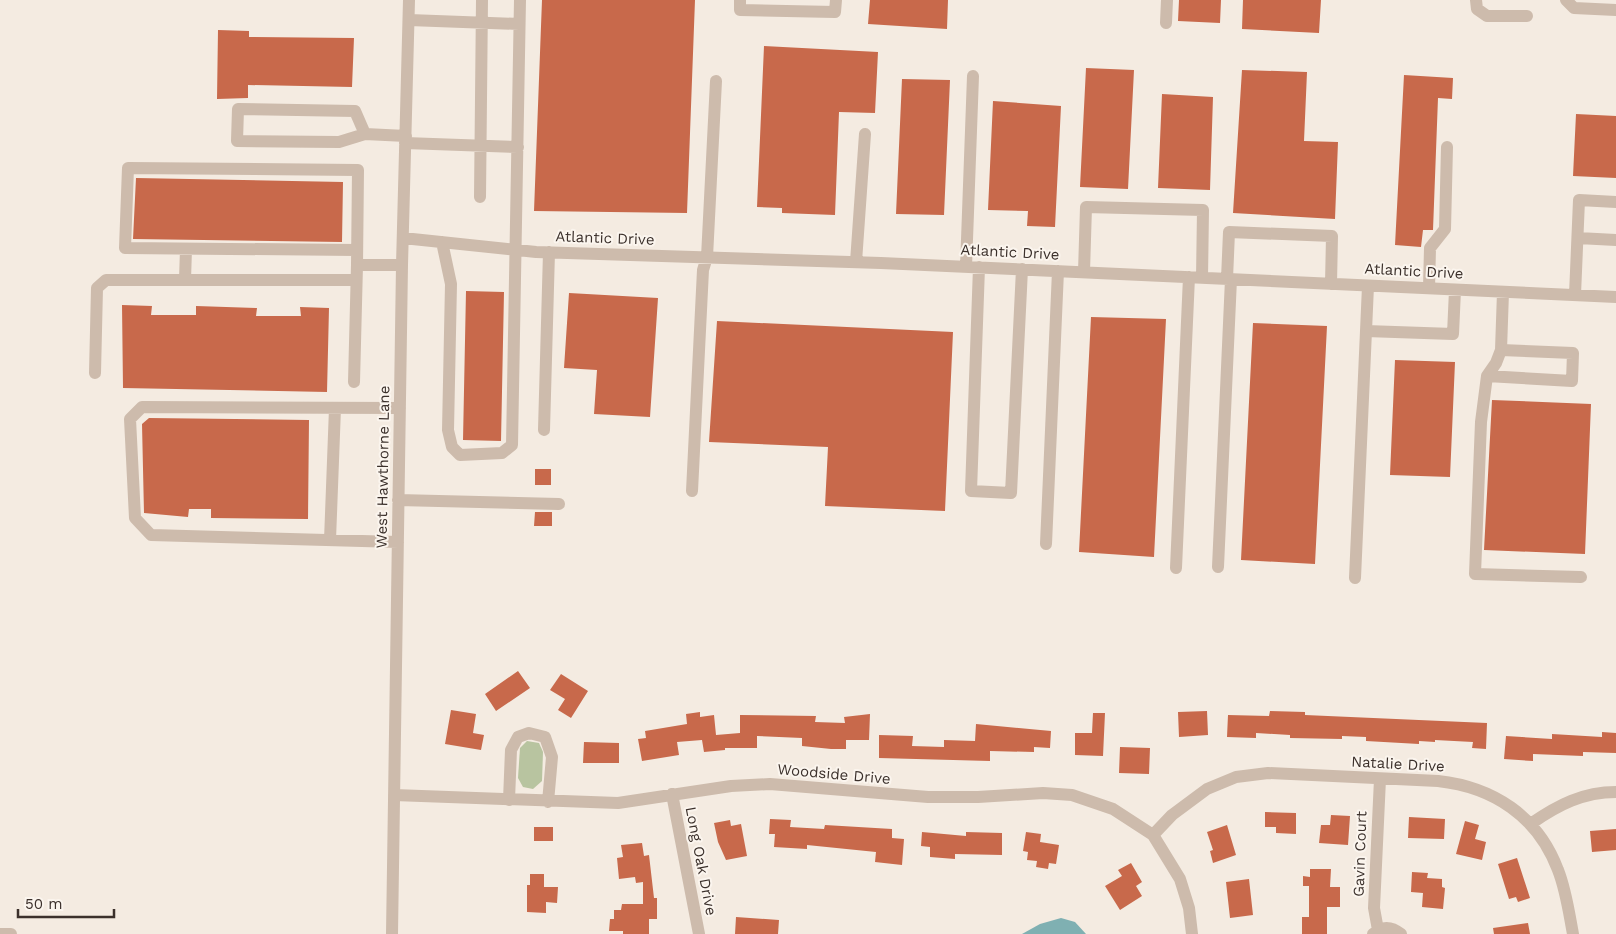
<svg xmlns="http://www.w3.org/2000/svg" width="1616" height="934" font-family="'Work Sans',sans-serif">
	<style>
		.green { fill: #b8c4a0 }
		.water { fill: #7fb0b2 }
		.building { fill: #c8694b }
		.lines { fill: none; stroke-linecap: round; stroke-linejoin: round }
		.minor { stroke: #cdbbac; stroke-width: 12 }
		.labels { text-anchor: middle; stroke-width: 4; stroke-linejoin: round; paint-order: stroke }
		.street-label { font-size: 15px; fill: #3b302b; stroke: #fbf5ee }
	</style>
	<rect width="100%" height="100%" fill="#f4ebe1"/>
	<!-- green -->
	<path class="green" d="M527,741L539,743L543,752L542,781L533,789L523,787L518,778L520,748Z"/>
	<!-- water -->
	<path class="water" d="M1061,918L1075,922L1086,934H1022L1040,924Z"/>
	<!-- building -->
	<path class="building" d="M542,0H695L687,213L534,211Z
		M870,0H948L947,29L868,24Z
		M1179,0H1221L1220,23L1178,21Z
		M1243,0H1321L1319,33L1242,29Z
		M218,30L249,31V37L354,38L352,87L248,85V98L217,99Z
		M764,46L878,52L875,113L839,112L835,215L782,213V208L757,207Z
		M1086,68L1134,70L1128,189L1080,187Z
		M1242,70L1307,72L1304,141L1338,142L1335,219L1233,213Z
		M1404,75L1453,78L1452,99L1438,98L1433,230H1423L1421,247L1395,245Z
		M902,79L950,80L944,215L896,214Z
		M1162,94L1213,97L1210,190L1158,188Z
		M993,101L1061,106L1055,227L1027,226L1028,211L988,210Z
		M1576,114L1616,116V178L1573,176Z
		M136,178L343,182L342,242L133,239Z
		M466,291L504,292L501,441L463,440Z
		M569,293L658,298L650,417L594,414L597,370L564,368Z
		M122,305L152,306L151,315H196V306L257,308L256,316H301L300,307L329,308L327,392L123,388Z
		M1091,317L1166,319L1154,557L1079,552Z
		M717,321L953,332L945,511L825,506L828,447L709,442Z
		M1253,323L1327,326L1315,564L1241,560Z
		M1395,360L1455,362L1450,477L1390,475Z
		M1492,400L1591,404L1585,554L1484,550Z
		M149,418L309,420L308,519L211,518V509H189L188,517L144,513L142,424Z
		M535,469H551V485H535Z
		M535,512H552V526H534Z
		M518,671L530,688L496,711L485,694Z
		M561,674L588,691L571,718L558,710L565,699L550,690Z
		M451,710L476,714L473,733L484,735L481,750L445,744Z
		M1207,711L1208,735L1179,737L1178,712Z
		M1270,711L1305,712V715L1487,723L1486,749L1472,748L1473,742L1435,740V742L1419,741V744L1366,741V737L1342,736V739L1290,738V735L1256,733V738L1227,737L1228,715L1269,716Z
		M700,712V717L714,715L716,735L740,733V715L816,716L815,722L845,723L844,717L870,714L869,740H846V749H831L802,746V738L757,736V748H725V750L704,752L702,740L677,742L679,755L642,761L638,739L646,738L645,731L687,724L686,714Z
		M1093,713H1105L1103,756L1075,755V733H1092Z
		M976,724L1051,731L1050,748L1034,747V752L990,751V761L879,758V735L913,736L912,746L944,747V740L975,741Z
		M1602,732L1616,733V753L1583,752V756L1533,754V761L1504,759L1506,736L1552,739V734L1602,737Z
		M584,742L619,743V763H583Z
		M1120,747L1150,748L1149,774L1119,773Z
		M1265,812L1296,813V834L1276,833V827H1265Z
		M1331,815L1350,816L1348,845L1319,843L1321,825H1330Z
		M1409,817L1445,819L1444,839L1408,838Z
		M770,819L791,820L790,827L824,829L825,825L892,829V838L904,839L902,865L875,862L876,852L807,845V849L774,847L775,834H769Z
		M730,820L731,826L741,824L747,856L726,860L718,842L714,823Z
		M1465,821L1479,825L1475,839L1486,842L1482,860L1456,854Z
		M1227,825L1236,855L1213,863L1210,851L1213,850L1207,832Z
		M534,827H553V841H534Z
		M1616,829V850L1592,852L1590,831Z
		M922,832L966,836V832L1002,833V855L955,854V859L930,857V847L921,846Z
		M1026,832L1041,834L1040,842L1059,845L1056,864L1049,863L1048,869L1036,867L1037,861L1027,860L1028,852L1023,851Z
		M642,843L644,856L649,855L654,898H657V919H649V934H623V931H609L610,919H614V910H621L622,904H643V882L636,883L635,877L619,879L617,858L623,857L621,845Z
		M1517,858L1530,898L1518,902L1516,897L1509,899L1498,864Z
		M1131,863L1142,882L1136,886L1142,896L1120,910L1105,886L1122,876L1118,870Z
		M1310,869H1331L1330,887H1340V907H1327V934H1302V917H1309V886H1303V876L1310,877Z
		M1412,872L1428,873L1427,878L1442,879V887L1445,888L1443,909L1422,907L1423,893L1411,892Z
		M530,874H544V887H558L557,903L546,902V913L527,912V885H530Z
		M1249,879L1253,915L1230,918L1226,882Z
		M736,917L779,920L778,934H735Z
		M1528,923L1530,934H1494L1493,928Z"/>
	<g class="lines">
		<!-- minor -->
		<path class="minor" d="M740,0V10L835,12L836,0
			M1476,0L1477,9L1487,16H1527
			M1566,0L1574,8L1616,10
			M409,20L519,24
			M1166,23L1167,0
			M365,134L355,111L238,109L237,141L339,142L365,134L406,136
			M405,143L518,147
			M480,197L482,0
			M403,238L536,252L881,263L1616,297
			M1578,238L1616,240
			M442,242L451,284L448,430L452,447L460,455L502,453L512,445L520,0
			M856,262L865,134
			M357,265L358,170L128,168L125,248L357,250
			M966,267L973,76
			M979,267L971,491L1011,493L1022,269
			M1084,272L1086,207L1203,210L1202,278
			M1227,279L1229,232L1332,236L1331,284
			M185,280L186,249
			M1429,288L1430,248L1445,229L1447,147
			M1503,292L1501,350L1496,363L1487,376L1481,422L1475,574L1581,577
			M1575,295L1579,200L1616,202
			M1366,331L1453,334L1455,290
			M95,373L97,288L106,280H356
			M1487,376L1572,381L1573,353L1501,350
			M354,382L357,265H402
			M544,430L549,252
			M692,491L703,270L707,257L716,81
			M398,500L559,504
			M330,540L335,408
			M398,542L151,535L135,518L130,419L142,407L400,408
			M1046,544L1058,271
			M1218,567L1231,279
			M1176,568L1189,277
			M1355,578L1368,286
			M672,794L699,934
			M394,795L618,803L731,786L770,784L928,797H978L1043,793L1072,795L1113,809L1153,835L1180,879L1189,908L1192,934
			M509,800L511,750L518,737L529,733L545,737L552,757L548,802
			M1532,823C1558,805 1583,792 1616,792
			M1153,835L1172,815L1207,789L1236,777L1268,773L1438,781C1493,787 1538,816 1558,870C1566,890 1569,913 1573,934
			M1378,930L1374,908L1380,779
			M0,934H11
			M392,934L402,265L409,0
			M1373,934C1382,926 1391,926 1401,934"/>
	</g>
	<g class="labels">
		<!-- street labels -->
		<g class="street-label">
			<text transform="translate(605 238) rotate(2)" y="5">Atlantic Drive</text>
			<text transform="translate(1010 252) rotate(3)" y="5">Atlantic Drive</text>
			<text transform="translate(1414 271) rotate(3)" y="5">Atlantic Drive</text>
			<text transform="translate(383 467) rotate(-89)" y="5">West Hawthorne Lane</text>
			<text transform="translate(1398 764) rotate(3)" y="5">Natalie Drive</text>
			<text transform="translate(834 774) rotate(5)" y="5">Woodside Drive</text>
			<text transform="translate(1360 854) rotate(-88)" y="5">Gavin Court</text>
			<text transform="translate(701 861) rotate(79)" y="5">Long Oak Drive</text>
		</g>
	</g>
	<!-- scale -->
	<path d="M18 909v8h96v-8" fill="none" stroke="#3b302b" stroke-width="2.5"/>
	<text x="25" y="909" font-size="15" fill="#3b302b" stroke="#fbf5ee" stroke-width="4" paint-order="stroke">50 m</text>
</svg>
